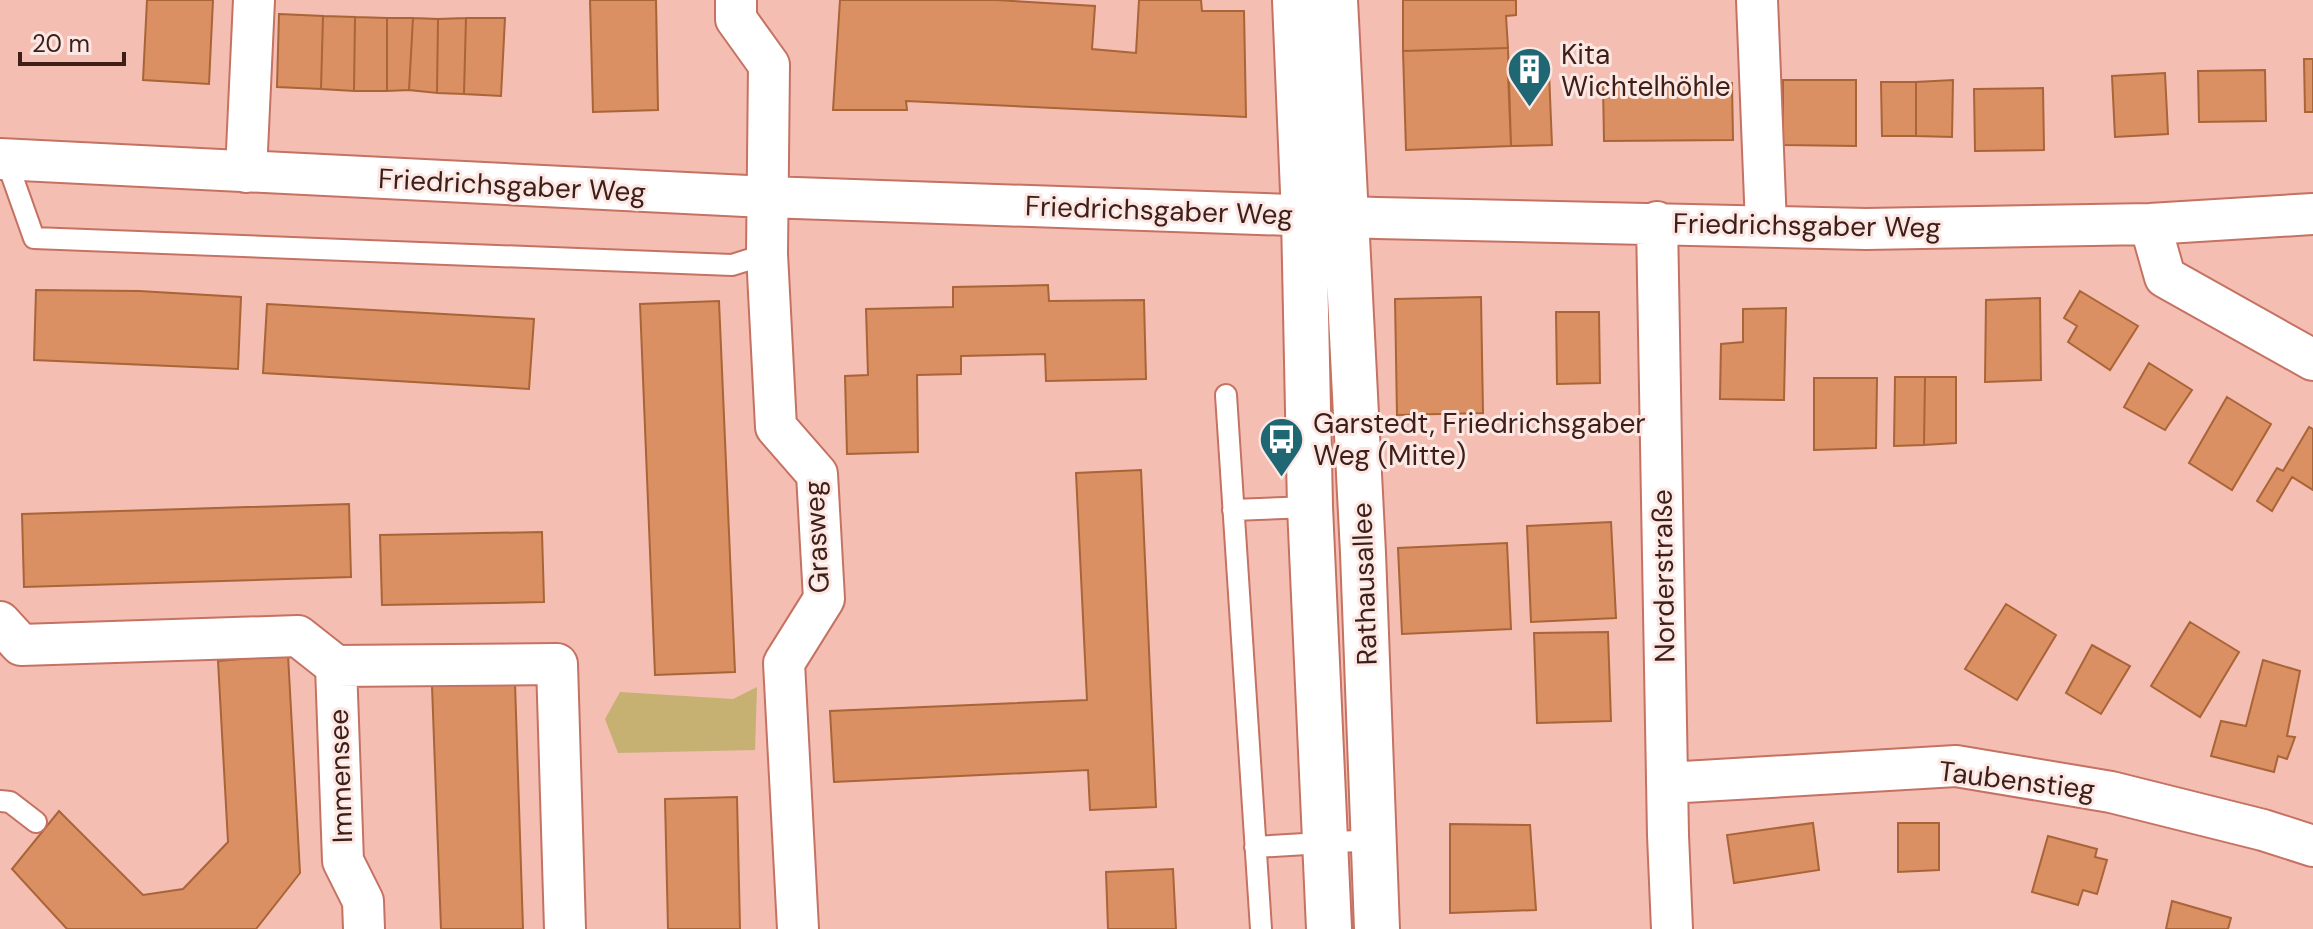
<svg xmlns="http://www.w3.org/2000/svg" width="2313" height="929" font-family="'DM Sans',sans-serif">
	<style>
		.green { fill: #c6b172 }
		.building { fill: #da9062; stroke: #a96437; stroke-width: 2 }
		.lines { fill: none; stroke-linecap: round; stroke-linejoin: round }
		.service-casing { stroke: #c57262; stroke-width: 24 }
		.minor-casing { stroke: #c57262; stroke-width: 44 }
		.secondary-casing { stroke: #c57262; stroke-width: 48 }
		.service { stroke: #fff; stroke-width: 20 }
		.minor { stroke: #fff; stroke-width: 40 }
		.secondary { stroke: #fff; stroke-width: 44 }
		.labels { text-anchor: middle; stroke-width: 6; stroke-linejoin: round; paint-order: stroke }
		.poi-label { font-size: 28px; fill: #3f1e17; stroke: #fbe8e4; text-anchor: start }
		.street-label { font-size: 28px; fill: #3f1e17; stroke: #fbe8e4 }
	</style>
	<rect width="100%" height="100%" fill="#f4beb2"/>
	<!-- green -->
	<path class="green" d="M757,687L755,750L618,753L605,719L620,692L733,699Z"/>
	<!-- building -->
	<path class="building" d="M147,0H213L209,84L143,80Z
		M590,0H656L658,110L593,112Z
		M840,0H996L1095,6L1092,49L1136,53L1139,0H1201L1202,11H1244L1246,117L906,101L907,110H833Z
		M1403,0H1516V15L1506,16L1508,48L1403,51Z
		M279,14L323,16L321,89L277,87Z
		M323,16L355,17L354,91L321,89Z
		M355,17L387,18V91H354Z
		M387,18H413L409,90L387,91Z
		M413,18L438,19L437,93L409,90Z
		M466,18L464,94L437,93L438,19Z
		M466,18H505L501,96L464,94Z
		M1508,48L1511,146L1406,150L1403,51Z
		M2304,59H2313V112H2305Z
		M2265,70L2266,121L2199,122L2198,71Z
		M1549,72L1552,145L1511,146L1508,73Z
		M2165,73L2168,134L2115,137L2112,76Z
		M1783,80H1856V146L1783,145Z
		M1953,80L1952,137L1916,136V82Z
		M1881,82H1916V136H1882Z
		M1732,83L1733,140L1604,141L1603,84Z
		M2043,88L2044,150L1975,151L1974,89Z
		M1048,285L1049,301L1144,300L1146,379L1046,381L1045,354L961,356V374L917,375L918,452L847,454L845,376L868,375L866,309L953,307V287Z
		M36,290L139,291L241,297L238,369L34,360Z
		M2080,291L2138,326L2110,370L2068,342L2077,326L2064,318Z
		M1481,297L1483,413L1397,415L1395,299Z
		M2040,298L2041,380L1985,382L1986,300Z
		M719,301L735,672L655,675L640,304Z
		M267,304L534,319L529,389L263,373Z
		M1786,308L1784,400L1720,399L1721,344L1743,342V309Z
		M1556,312H1599L1600,383L1557,384Z
		M2149,363L2192,390L2165,430L2124,407Z
		M1895,377H1925L1924,445L1894,446Z
		M1925,377H1956V443L1924,445Z
		M1814,378H1877L1876,448L1814,450Z
		M2227,397L2271,424L2232,490L2189,463Z
		M2309,427L2313,429V490L2292,477L2272,511L2257,501L2277,468L2283,471Z
		M1141,470L1156,807L1090,810L1088,770L834,782L830,711L1087,700L1076,473Z
		M349,504L351,577L24,587L22,514Z
		M1611,522L1616,618L1531,622L1527,526Z
		M542,532L544,602L382,605L380,535Z
		M1507,543L1511,629L1402,634L1398,548Z
		M2006,604L2056,635L2017,700L1965,669Z
		M2190,622L2239,652L2200,717L2151,686Z
		M1608,632L1611,721L1537,723L1534,633Z
		M2092,645L2130,666L2101,714L2066,693Z
		M288,655L300,873L256,929H67L12,869L59,811L143,895L183,889L228,842L218,661Z
		M2263,660L2300,671L2287,736L2295,737L2287,759L2278,756L2274,772L2211,756L2221,721L2246,726Z
		M515,683L523,929H441L432,686Z
		M737,797L740,929H668L665,799Z
		M1813,823L1819,870L1734,883L1727,835Z
		M1898,823H1939V870L1898,872Z
		M1450,824L1530,825L1536,910L1450,913Z
		M2048,836L2097,849L2095,857L2107,860L2097,894L2083,890L2078,905L2032,892Z
		M1173,869L1176,929H1108L1106,872Z
		M2172,901L2231,918L2228,929H2166Z"/>
	<g class="lines">
		<defs>
			<path id="service" d="M6,159L34,238L732,265L767,254
				M1226,395L1261,929
				M1233,510L1310,507
				M0,801L10,802L36,822
				M1255,847L1373,840"/>
			<path id="minor" d="M736,0V19L769,65L767,254L776,427L817,474L824,599L784,663L798,929
				M1757,0L1766,225
				M0,159L767,197L1377,218L1866,229L2150,224L2313,214
				M246,172L254,0
				M1657,222L1668,835L1672,929
				M2150,224L2165,277L2313,360
				M0,622L21,645L298,636L336,666L557,664L565,929
				M336,666L343,861L363,901L364,929
				M1667,783L1956,766L2111,792L2263,830L2313,846"/>
			<path id="secondary" d="M1295,0L1304,216L1310,507L1329,929
				M1335,0L1363,553L1377,929"/>
		</defs>
		<!-- service casing -->
		<use href="#service" class="service-casing"/>
		<!-- minor casing -->
		<use href="#minor" class="minor-casing"/>
		<!-- secondary casing -->
		<use href="#secondary" class="secondary-casing"/>
		<!-- service -->
		<use href="#service" class="service"/>
		<!-- minor -->
		<use href="#minor" class="minor"/>
		<!-- secondary -->
		<use href="#secondary" class="secondary"/>
	</g>
	<!-- icons -->
	<defs>
		<symbol id="building-pin" viewBox="-11 -11 22 30"><path d="M0 17L-7.5 6A9.5 9.5 0 1 1 7.5 6Z" fill="#1e6773" stroke="#fbe8e4"/><path d="M-4-6H4V6H1V3H-1V6H-4ZM-2.5-4.3h1.7v1.8h-1.7ZM.8-4.3h1.7v1.8H.8ZM-2.5-1h1.7V.8h-1.7ZM.8-1h1.7V.8H.8Z" fill="#fff"/></symbol>
		<symbol id="bus-pin" viewBox="-11 -11 22 30"><path d="M0 17L-7.5 6A9.5 9.5 0 1 1 7.5 6Z" fill="#1e6773" stroke="#fbe8e4"/><path d="M-5-6H5V4H4V6H2V4H-2V6H-4V4H-5ZM-3.5-4V0h7V-4ZM-3.5 1.2v1.5H-2V1.2ZM2 1.2v1.5H3.5V1.2Z" fill="#fff"/></symbol>
	</defs>
	<g fill-rule="evenodd">
		<use href="#building-pin" x="1504" y="44" width="51" height="69"/>
		<use href="#bus-pin" x="1256" y="414" width="51" height="69"/>
	</g>
	<g class="labels">
		<!-- poi labels -->
		<g class="poi-label">
			<text x="1561" y="64">Kita<tspan x="1561" dy="32">Wichtelhöhle</tspan></text>
			<text x="1313" y="433">Garstedt, Friedrichsgaber<tspan x="1313" dy="32">Weg (Mitte)</tspan></text>
		</g>
		<!-- street labels -->
		<g class="street-label">
			<text transform="translate(512 185) rotate(3)" y="10">Friedrichsgaber Weg</text>
			<text transform="translate(1159 210) rotate(2)" y="10">Friedrichsgaber Weg</text>
			<text transform="translate(1807 225) rotate(1)" y="10">Friedrichsgaber Weg</text>
			<text transform="translate(816 537) rotate(-93)" y="10">Grasweg</text>
			<text transform="translate(1663 576) rotate(-91)" y="10">Norderstraße</text>
			<text transform="translate(1364 584) rotate(-92)" y="10">Rathausallee</text>
			<text transform="translate(340 776) rotate(-92)" y="10">Immensee</text>
			<text transform="translate(2017 780) rotate(7)" y="10">Taubenstieg</text>
		</g>
	</g>
	<!-- scale -->
	<path d="M20 52v12h104v-12" fill="none" stroke="#3f1e17" stroke-width="4"/>
	<text x="32" y="52" font-size="24" fill="#3f1e17" stroke="#fbe8e4" stroke-width="6" paint-order="stroke">20 m</text>
</svg>
